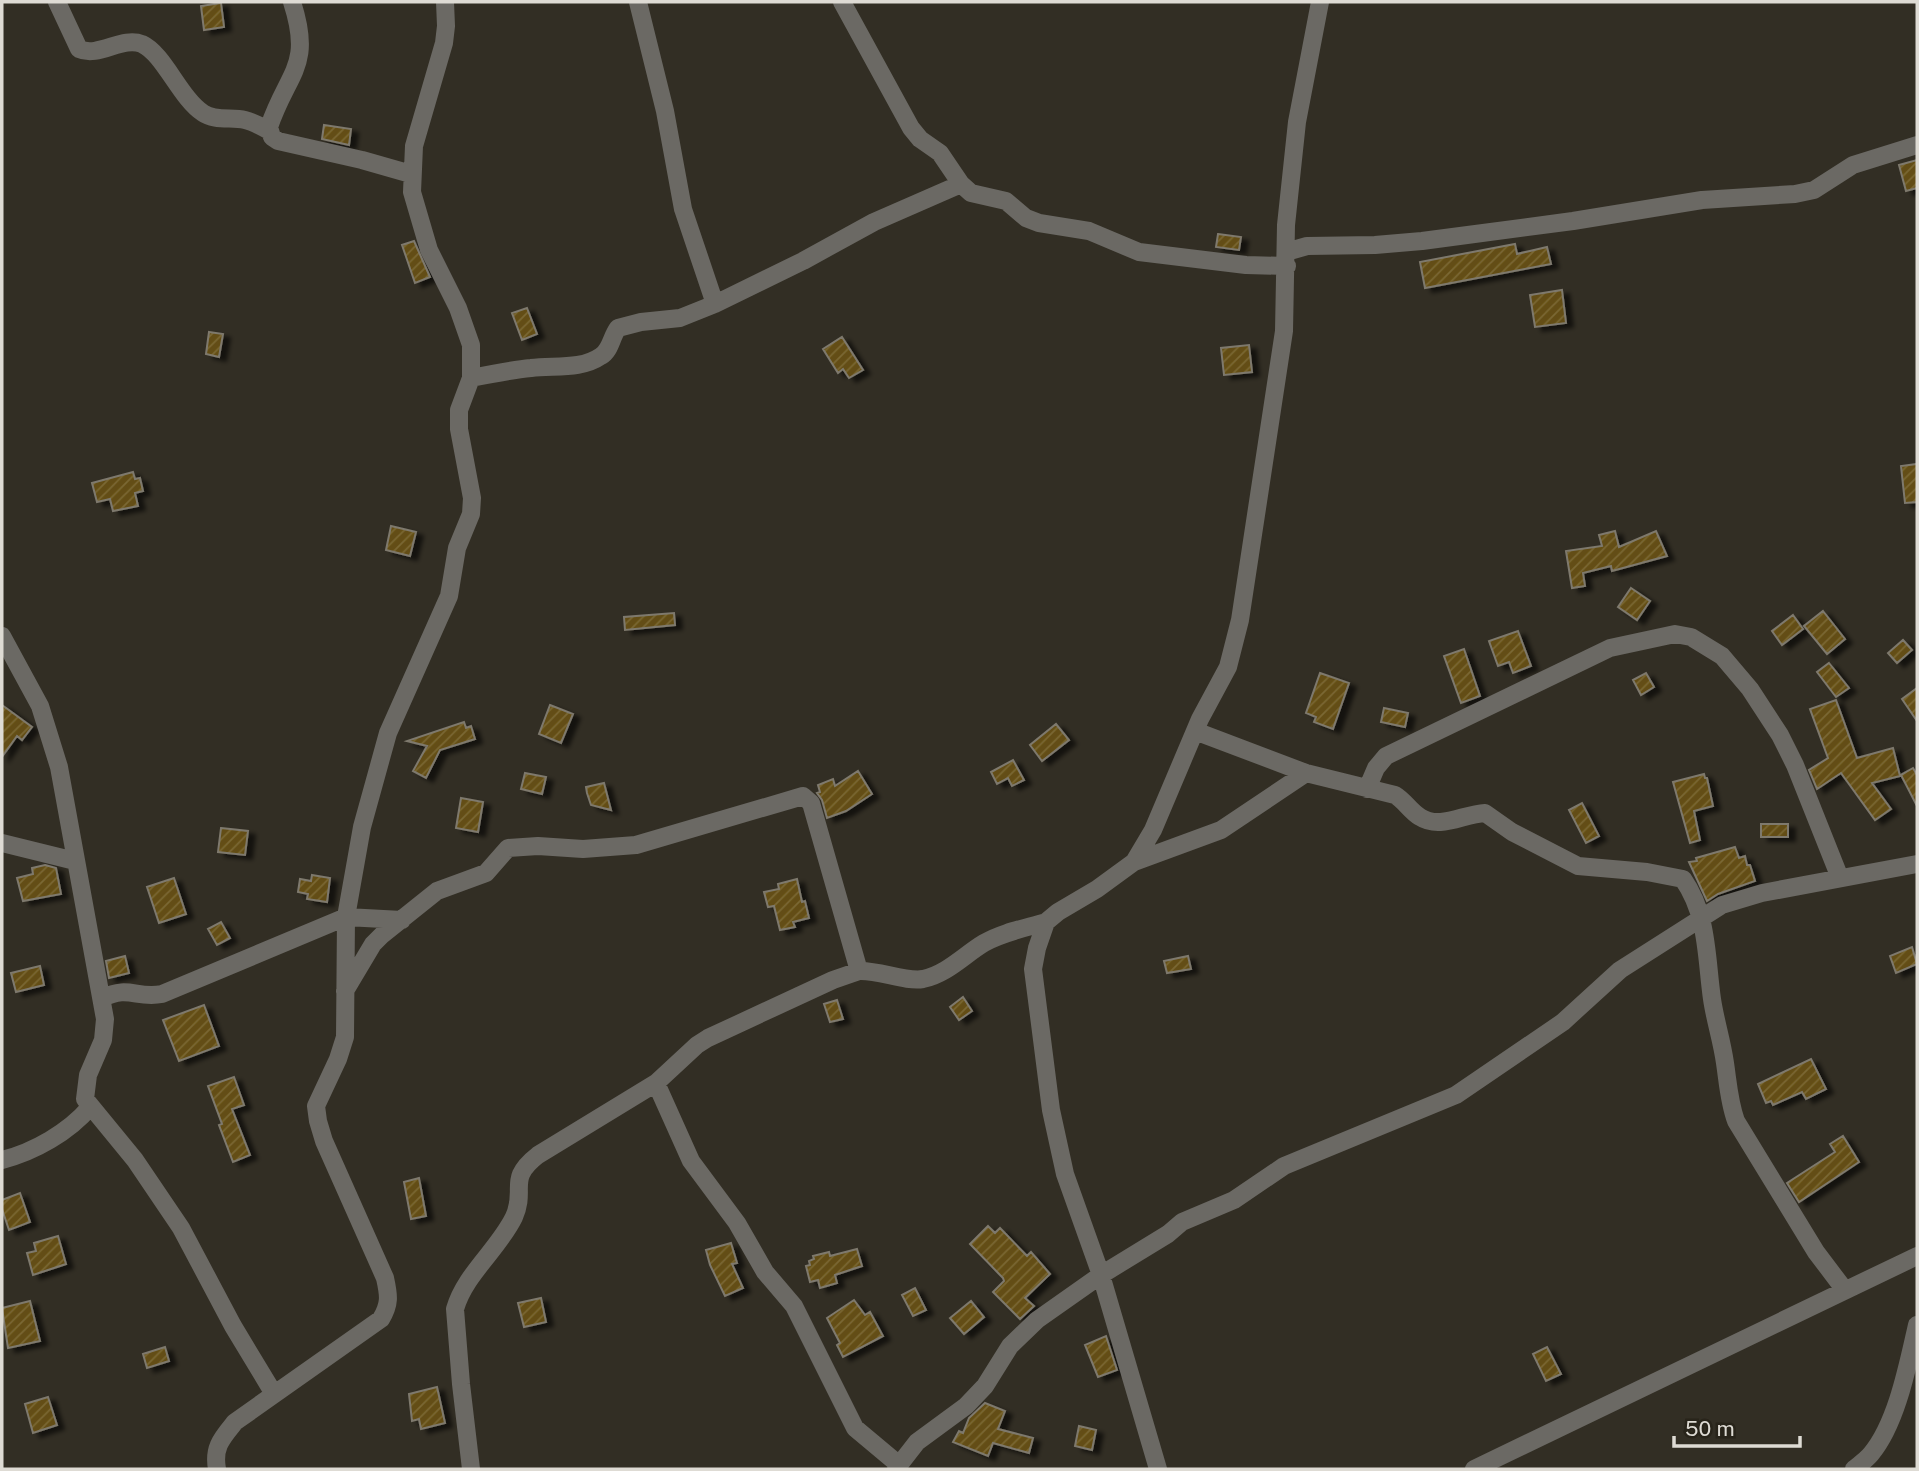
<svg xmlns="http://www.w3.org/2000/svg" width="1919" height="1471" font-family="'Public Sans',sans-serif">
	<style>
		.building { fill: url(#building-hatch); stroke: #7e796d; stroke-width: 2; filter: url(#shadow) }
		.lines { fill: none; stroke-linecap: round; stroke-linejoin: round }
		.minor { stroke: #6b6964; stroke-width: 18 }
	</style>
	<defs>
		<pattern id="building-hatch" width="6" height="6" patternUnits="userSpaceOnUse" patternTransform="scale(1.75)"><rect width="6" height="6" fill="#644e13"/><path d="M-1 1l2-2M0 6l6-6M5 7l2-2" fill="none" stroke="#7a6734"/></pattern>
		<filter id="shadow"><feDropShadow dx="7" dy="4" stdDeviation="2" flood-color="#0009"/></filter>
	</defs>
	<rect width="100%" height="100%" fill="#322e24"/>
	<!-- building -->
	<path class="building" d="M221,3L224,27L204,30L201,6Z
		M324,125L351,129L349,145L322,139Z
		M1917,160V188L1906,191L1899,165Z
		M1218,234L1241,237L1239,250L1216,247Z
		M414,241L430,277L415,283L402,245Z
		M1515,244L1517,254L1547,247L1551,264L1425,288L1420,262Z
		M1562,290L1566,323L1535,327L1530,295Z
		M527,308L537,334L522,340L512,313Z
		M209,332L223,334L219,357L206,354Z
		M842,337L863,370L849,378L843,369L838,373L823,349Z
		M1249,345L1252,372L1224,375L1221,348Z
		M1917,464V502L1905,503L1901,466Z
		M133,472L135,479L140,478L143,491L135,493L138,506L113,511L110,499L97,502L92,483Z
		M391,526L416,532L410,556L386,550Z
		M1615,531L1619,547L1656,531L1667,556L1612,571L1611,566L1583,573L1585,586L1572,588L1566,551L1602,546L1599,535Z
		M1631,588L1650,601L1637,620L1618,607Z
		M1823,611L1845,639L1827,654L1804,626Z
		M674,613L675,625L625,630L624,617Z
		M1793,615L1803,629L1782,645L1772,631Z
		M1518,631L1531,666L1513,673L1509,662L1498,666L1489,641Z
		M1903,640L1912,650L1897,663L1888,653Z
		M1464,649L1480,696L1461,703L1444,656Z
		M1829,663L1849,688L1836,697L1817,672Z
		M1320,673L1349,683L1333,729L1314,722L1316,717L1306,713Z
		M1646,673L1654,687L1641,695L1633,680Z
		M1917,688V721L1902,699Z
		M1836,700L1857,758L1893,748L1900,776L1872,783L1891,809L1875,820L1841,773L1817,789L1809,770L1828,758L1810,709Z
		M2,705L32,727L22,740L17,736L2,757Z
		M550,705L573,714L561,743L539,734Z
		M1384,708L1408,713L1405,727L1381,722Z
		M464,722L466,728L471,726L475,739L440,750L426,778L413,771L427,746L407,741Z
		M1056,724L1069,740L1042,761L1030,745Z
		M1013,760L1024,780L1012,786L1008,778L997,784L991,772Z
		M1913,768L1917,775V806L1901,775Z
		M858,771L872,794L846,811L827,818L822,800L817,793L820,792L818,785L833,779L835,786Z
		M525,773L546,777L542,794L521,789Z
		M1704,774L1705,778H1707L1713,806L1694,811L1700,840L1690,843L1673,782Z
		M604,783L611,810L591,805L587,793L586,787Z
		M461,798L483,802L478,832L456,828Z
		M1582,803L1599,836L1586,843L1569,810Z
		M1761,824H1788V837H1761Z
		M221,828L248,831L245,855L218,852Z
		M1735,847L1739,858L1745,856L1747,865H1750L1755,881L1718,894L1707,901L1689,862L1697,861L1696,858Z
		M45,865L56,868L61,894L23,901L17,878L33,874L32,868Z
		M312,875L330,878L327,902L307,899L308,894L298,892L300,879L311,881Z
		M174,878L186,914L159,923L147,887Z
		M797,879L802,902L805,901L809,918L793,922L795,927L780,930L774,906L768,907L764,892L779,889L778,884Z
		M221,922L230,938L217,945L208,929Z
		M1912,947L1917,964L1896,973L1890,956Z
		M125,956L129,973L109,978L106,961Z
		M1188,956L1191,969L1167,973L1164,961Z
		M40,966L44,985L16,992L11,973Z
		M963,997L972,1011L959,1020L950,1007Z
		M837,1000L843,1019L830,1022L824,1004Z
		M204,1005L219,1046L179,1061L163,1020Z
		M1811,1059L1826,1089L1806,1099L1802,1092L1773,1105L1771,1101L1766,1103L1758,1084Z
		M234,1077L244,1105L232,1109L250,1155L233,1162L219,1125L222,1124L208,1086Z
		M1843,1136L1859,1162L1799,1202L1787,1183L1835,1152L1830,1144Z
		M419,1178L426,1216L411,1219L404,1182Z
		M20,1193L30,1222L9,1230L2,1209V1200Z
		M988,1226L995,1233L1000,1228L1027,1256L1031,1252L1050,1274L1025,1298L1034,1306L1020,1319L993,1292L1004,1281L1003,1278L970,1244Z
		M58,1236L66,1264L33,1275L27,1253L36,1251L34,1243Z
		M731,1243L737,1263L732,1264L743,1288L725,1296L710,1265L706,1250Z
		M857,1249L862,1266L835,1275L837,1283L820,1288L818,1280L810,1282L806,1266L810,1265L809,1261L814,1259L813,1256L829,1252L830,1256Z
		M915,1288L926,1310L913,1316L902,1295Z
		M541,1298L546,1322L524,1327L518,1303Z
		M854,1300L865,1315L870,1312L883,1336L843,1357L837,1345L840,1343L827,1318Z
		M30,1301L40,1341L8,1348L2,1308Z
		M971,1301L984,1317L964,1334L950,1318Z
		M1106,1336L1117,1370L1098,1377L1085,1345Z
		M165,1347L169,1361L147,1368L143,1354Z
		M1547,1347L1561,1374L1546,1381L1533,1354Z
		M437,1387L445,1423L421,1429L419,1419L412,1421L409,1394Z
		M48,1397L57,1425L33,1433L25,1404Z
		M985,1403L1005,1411L998,1429L1033,1438L1029,1453L993,1443L988,1456L953,1442L959,1431L963,1433L969,1418Z
		M1079,1426L1096,1430L1092,1450L1075,1446Z"/>
	<g class="lines">
		<!-- minor -->
		<path class="minor" d="M57,2L79,49C99,58 122,36 142,44C164,54 180,98 203,113C214,121 232,117 245,120C254,122 262,127 270,131
			M292,2C313,67 288,71 269,127L272,137L278,141L362,160L411,174
			M638,2L665,111L683,209L715,304
			M842,2L911,128L920,139L940,153L961,184L971,193L1006,201L1026,218L1039,223L1089,231L1139,252L1246,265L1287,266
			M1286,252L1307,246L1375,245L1422,241L1573,221L1702,200L1795,194L1814,190L1853,165L1917,145
			M471,378C491,374 511,370 531,368C554,365 581,370 601,356C611,350 611,337 618,328L641,322L680,318L715,304L803,261L874,222L961,184
			M2,636L40,706L59,767L105,1019L103,1040L88,1075L85,1099L135,1160L181,1228L233,1326L274,1394
			M1195,731L1306,773L1395,795C1405,801 1410,811 1420,817C1440,830 1463,814 1485,813L1512,832L1578,866L1647,872L1683,879C1708,915 1706,956 1712,999C1715,1020 1722,1041 1725,1063C1728,1083 1729,1102 1736,1121L1816,1252L1844,1289
			M1367,789L1376,768L1386,756L1610,648L1675,634L1691,637L1722,656L1750,689L1780,735L1795,765L1840,878
			M2,843L75,861
			M1134,862L1221,830L1306,773
			M345,991L373,944L382,935L437,891L486,873L508,848L538,846L583,849L636,845L803,796L811,803L859,971
			M103,998C128,985 137,999 162,994L346,917L402,920
			M656,1083L691,1161L737,1223L765,1272L794,1306L855,1428L898,1464
			M2,1160C34,1152 69,1132 90,1107
			M217,1469C213,1447 222,1438 235,1422L381,1319C390,1304 389,1296 385,1278L324,1141L318,1121L316,1106L338,1059L345,1037L346,917L362,827L388,733L449,596L457,548L471,514L472,498L459,429V410L471,378V345L458,308L429,250L412,192L414,146L444,43L446,26L445,2
			M471,1469L461,1384L455,1309C465,1274 498,1250 514,1217C527,1188 506,1180 538,1155L656,1083L697,1045L708,1038L833,980L859,971C879,970 905,982 923,979C947,974 964,955 984,943C1003,932 1026,928 1046,922
			M896,1469L917,1442L966,1406L985,1386L1010,1346L1037,1320L1101,1275L1168,1234L1182,1222L1234,1200L1284,1166L1456,1095L1563,1022L1620,970L1722,905L1762,893L1917,864
			M1158,1469L1101,1275L1065,1174L1051,1110L1033,969L1037,948L1046,922L1058,912L1097,889L1134,862L1153,830L1200,719L1228,667L1240,620L1284,331L1286,225L1297,122L1320,2
			M1474,1469L1917,1256
			M1854,1469C1860,1464 1866,1460 1871,1454C1897,1423 1908,1364 1917,1325"/>
	</g>
	<!-- border -->
	<rect width="1919" height="1471" fill="none" stroke="#dedbd4" stroke-width="7"/>
	<!-- scale -->
	<path d="M1674 1436v10h126v-10" fill="none" stroke="#dedbd4" stroke-width="3.5"/>
	<text x="1685" y="1436" font-size="21" fill="#dedbd4" stroke="#28241a" stroke-width="5" paint-order="stroke">50 m</text>
</svg>
